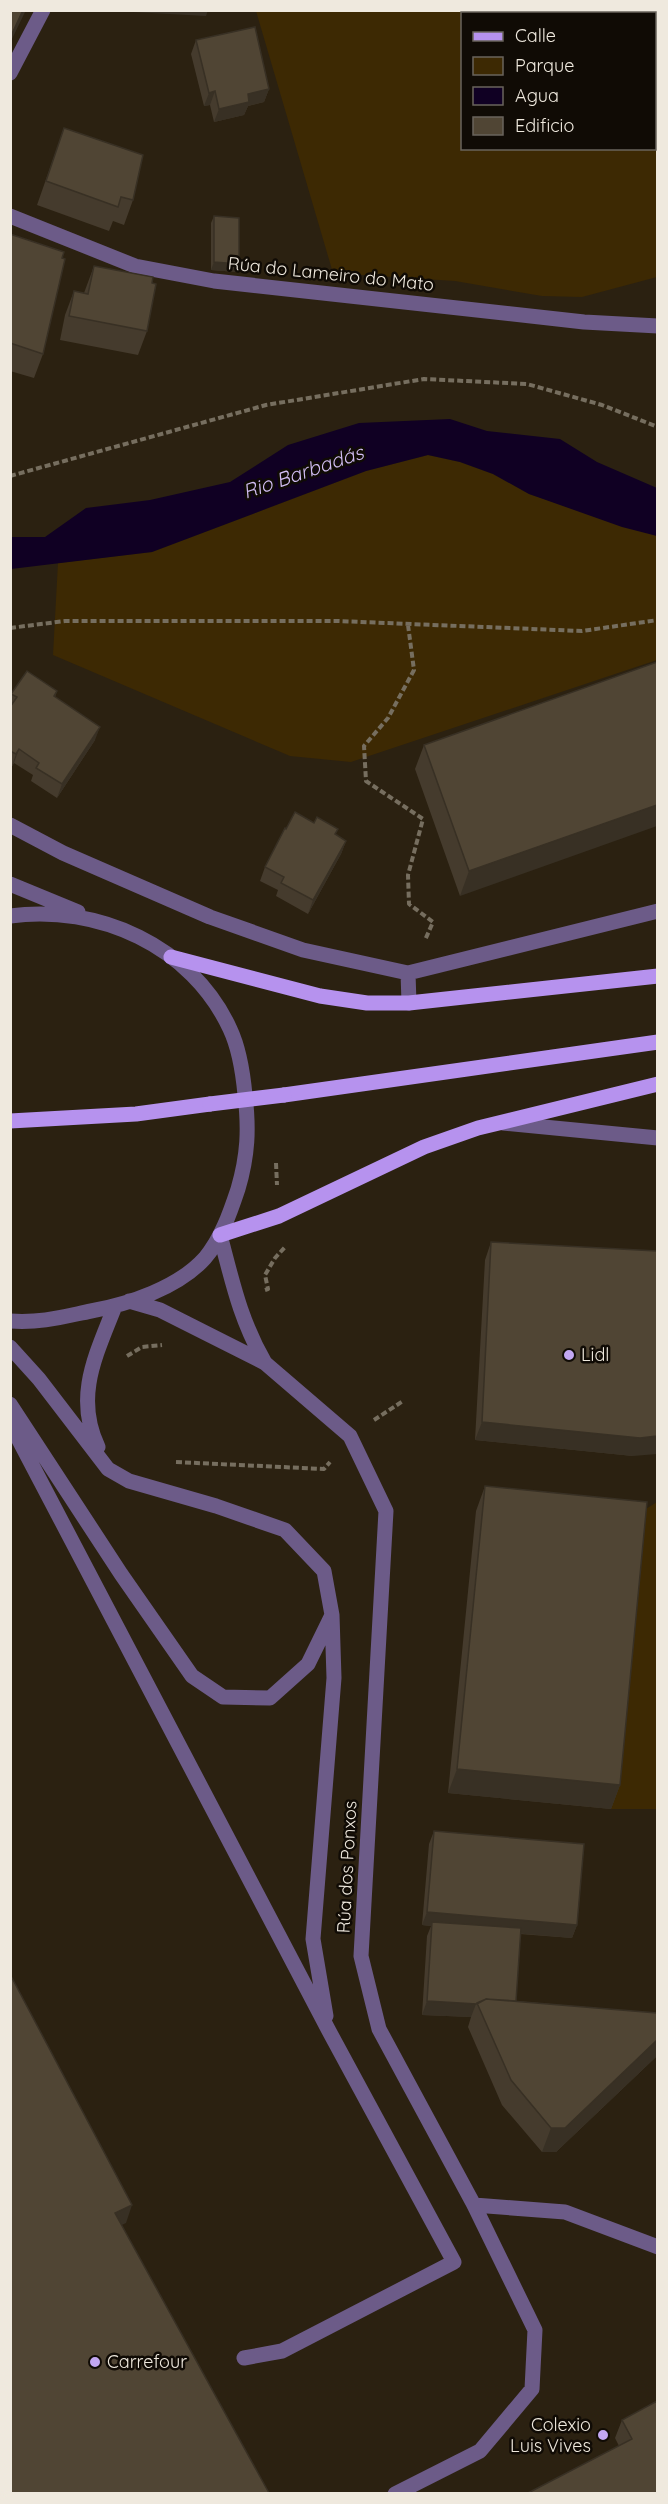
<svg xmlns="http://www.w3.org/2000/svg" width="668" height="2504" font-family="Quicksand,sans-serif">
	<style>
		.green { fill: #3d2903; fill-rule: evenodd }
		.water { fill: #100023 }
		.lines { fill: none; stroke-linecap: round; stroke-linejoin: round }
		.path { stroke: #766e5f; stroke-width: 4; stroke-dasharray: 6 3; stroke-linecap: butt }
		.minor { stroke: #6c5b88; stroke-width: 15 }
		.major { stroke: #b692ee; stroke-width: 15 }
		.major-bridge { stroke: #b692ee; stroke-width: 15 }
		.wall { fill: #453b2d }
		.shaded-wall { fill: #383024 }
		.building { fill: #504534; stroke: #383024; stroke-width: 1.5 }
		.poi-dot { fill: #c3a7f2; stroke: #100b05; stroke-width: 2 }
		.labels { text-anchor: middle; stroke-width: 5; stroke-linejoin: round; paint-order: stroke }
		.street-label { font-size: 18px; fill: #efe9de; stroke: #100b05 }
		.poi-label { font-size: 18px; fill: #efe9de; stroke: #100b05; text-anchor: start }
		.water-label { font-size: 20px; font-style: italic; fill: #d1bdf3; stroke: #100b05 }
	</style>
	<rect width="100%" height="100%" fill="#2b2111"/>
	<!-- green -->
	<path class="green" d="M256,11H657V277L582,297L542,296L455,281L333,273ZM462,14H654V148H462Z
		M428,455L460,462L493,474L529,494L657,536V660L351,762L290,756L53,655L58,563L152,552L366,471Z
		M657,1502V1809H611L638,1526L641,1512Z"/>
	<!-- water -->
	<path class="water" d="M450,419L487,431L560,439L597,462L657,488V536L622,527L529,494L493,474L460,462L428,455L366,471L152,552L11,569V537H45L86,508L150,500L230,482L288,445L359,423Z"/>
	<g class="lines">
		<!-- path -->
		<path class="path" d="M10,476L266,405L424,379L527,384L602,405L658,427
			M408,625L414,670L388,718L364,746L366,781L423,819L408,875L409,904L433,922L425,940
			M10,628L65,621H337L582,631L658,620
			M276,1163L277,1185
			M265,1290L268,1289L265,1275L275,1258L286,1246
			M127,1356L142,1347L162,1345
			M374,1420L403,1401
			M176,1462L324,1469L330,1462"/>
		<!-- minor -->
		<path class="minor" d="M10,73L43,10
			M10,216L135,266L214,281L584,322L658,326
			M10,825L63,853L210,917L303,950L408,973L658,911
			M10,884L78,912
			M10,916C98,904 192,946 230,1029C239,1048 243,1073 245,1095C249,1129 248,1155 238,1189C230,1213 221,1239 205,1258C178,1288 129,1304 91,1311C62,1317 42,1323 10,1321
			M408,973L409,1003
			M503,1123L658,1138
			M220,1235C233,1284 240,1319 265,1363
			M129,1301L160,1310L265,1363L350,1436L386,1511L361,1956L379,2029L474,2205L535,2330L532,2389L480,2451L395,2494
			M10,1347L39,1379L108,1469L129,1481L216,1506L285,1530L324,1571L332,1615L334,1678L313,1939L326,2016
			M10,1404L121,1574L192,1676L223,1697L270,1698L308,1664L331,1617
			M10,1423L329,2031L454,2262L282,2351L244,2358
			M98,1447C74,1396 96,1355 115,1306
			M474,2205L565,2212L658,2247"/>
		<!-- major -->
		<path class="major" d="M171,957L320,996L367,1003H409L658,976
			M284,1095L658,1042
			M10,1121L136,1114L210,1104
			M220,1235L279,1216L424,1147L478,1128L658,1084"/>
		<!-- major-bridge -->
		<path class="major-bridge" d="M210,1104L284,1095"/>
	</g>
	<!-- wall -->
	<path class="wall" d="M196,40L269,89L264,102L248,106L244,115L214,122L210,105L204,106L191,54Z
		M64,128L133,200L124,225L113,221L109,231L37,205Z
		M214,216L239,264L237,272L211,270V223Z
		M10,234L62,258L43,354L34,378L10,371Z
		M94,266L147,331L138,355L60,340L65,315L74,291L84,293Z
		M657,662L460,896L415,769L424,745Z
		M57,691L55,697L95,740L57,798L31,781L33,775L14,763L11,768L10,697L11,694Z
		M286,829L336,835L346,841L341,854L308,914L276,896L278,890L260,881L265,867Z
		M491,1242L633,1456L475,1440L485,1260Z
		M485,1486L620,1785L611,1809L448,1793L476,1511Z
		M434,1831L577,1925L572,1938L520,1934L516,2001L657,2013V2056L556,2152H542L502,2105L468,2027L471,2017L422,2015L427,1936L431,1926L422,1925L429,1844Z
		M657,2401V2493L619,2446L615,2438L622,2420Z"/>
	<!-- shaded-wall -->
	<path class="shaded-wall" d="M23,10H26L10,43V38Z
		M134,10H208L206,16L133,12Z
		M269,89L264,102L248,106L244,115L214,122L219,109L248,94Z
		M215,91L210,105L204,106L209,93Z
		M214,262L239,264L237,272L211,270Z
		M100,727L95,740L57,798L62,784Z
		M19,749L14,763L11,768L16,754Z
		M657,805V826L460,896L469,871Z
		M346,841L341,854L308,914L313,900Z
		M482,1422L657,1436V1454L633,1456L475,1440Z
		M457,1769L620,1785L611,1809L448,1793Z
		M427,1912L577,1925L572,1938L432,1926V1922L431,1926L422,1925Z
		M427,2001L476,2004L471,2017L422,2015Z
		M657,2040V2056L556,2152H542L551,2128Z
		M132,2205L126,2223L109,2231L115,2213Z"/>
	<!-- building -->
	<path class="building" d="M10,10H23L10,38Z
		M255,27L269,89L248,94L249,102L219,109L215,91L209,93L196,40Z
		M64,128L143,155L133,200L121,197L118,207L46,181Z
		M214,216L239,218V264L214,262Z
		M10,234L64,252L62,258L65,259L43,354L10,343Z
		M94,266L153,277L152,283L156,284L147,331L69,316L74,291L88,294Z
		M657,662V805L469,871L424,745Z
		M27,671L57,691L54,696L100,727L62,784L36,768L39,763L19,749L16,754L10,751V707L17,697L11,694Z
		M295,812L314,823L317,817L338,829L335,834L346,841L313,900L281,883L284,877L265,867L285,828L286,829Z
		M491,1242L657,1251V1436L640,1438L482,1422Z
		M485,1486L647,1502L620,1785L457,1769Z
		M434,1831L584,1844L577,1925L427,1912Z
		M432,1922L521,1928L516,2001L486,1999L477,2004L427,2001Z
		M10,1978H12L132,2205L115,2213L269,2493H10Z
		M486,1999L657,2013V2040L565,2128H551L511,2080L477,2003Z
		M657,2401V2493H528L632,2439L622,2420Z"/>
	<!-- markers -->
	<g class="poi-dot">
		<circle cx="569" cy="1355" r="6"/>
		<circle cx="95" cy="2362" r="6"/>
		<circle cx="603" cy="2435" r="6"/>
	</g>
	<g class="labels">
		<!-- street labels -->
		<g class="street-label">
			<text transform="translate(331 274) rotate(6)" y="6">Rúa do Lameiro do Mato</text>
			<text transform="translate(347 1867) rotate(-87)" y="6">Rúa dos Ponxos</text>
		</g>
		<!-- poi labels -->
		<g class="poi-label">
			<text x="581" y="1361">Lidl</text>
			<text x="107" y="2368">Carrefour</text>
			<text x="591" y="2431" text-anchor="end">Colexio<tspan x="591" dy="21">Luis Vives</tspan></text>
		</g>
		<!-- water labels -->
		<g class="water-label">
			<text transform="translate(303 472) rotate(-19)" y="7">Rio Barbadás</text>
		</g>
	</g>
	<!-- border -->
	<rect width="668" height="2504" fill="none" stroke="#efe9de" stroke-width="24"/>
	<!-- legend -->
	<rect x="461" y="12" width="195" height="138" fill="#100b05" stroke="#69645c" stroke-width="1.5"/>
	<rect x="473" y="32" width="30" height="9" fill="#b692ee" stroke="#69645c" stroke-width="1.5"/>
	<text x="515" y="42" font-size="18" fill="#efe9de">Calle</text>
	<rect x="473" y="57" width="30" height="18" fill="#3d2903" stroke="#69645c" stroke-width="1.5"/>
	<text x="515" y="72" font-size="18" fill="#efe9de">Parque</text>
	<rect x="473" y="87" width="30" height="18" fill="#100023" stroke="#69645c" stroke-width="1.5"/>
	<text x="515" y="102" font-size="18" fill="#efe9de">Agua</text>
	<rect x="473" y="117" width="30" height="18" fill="#504534" stroke="#69645c" stroke-width="1.5"/>
	<text x="515" y="132" font-size="18" fill="#efe9de">Edificio</text>
</svg>
